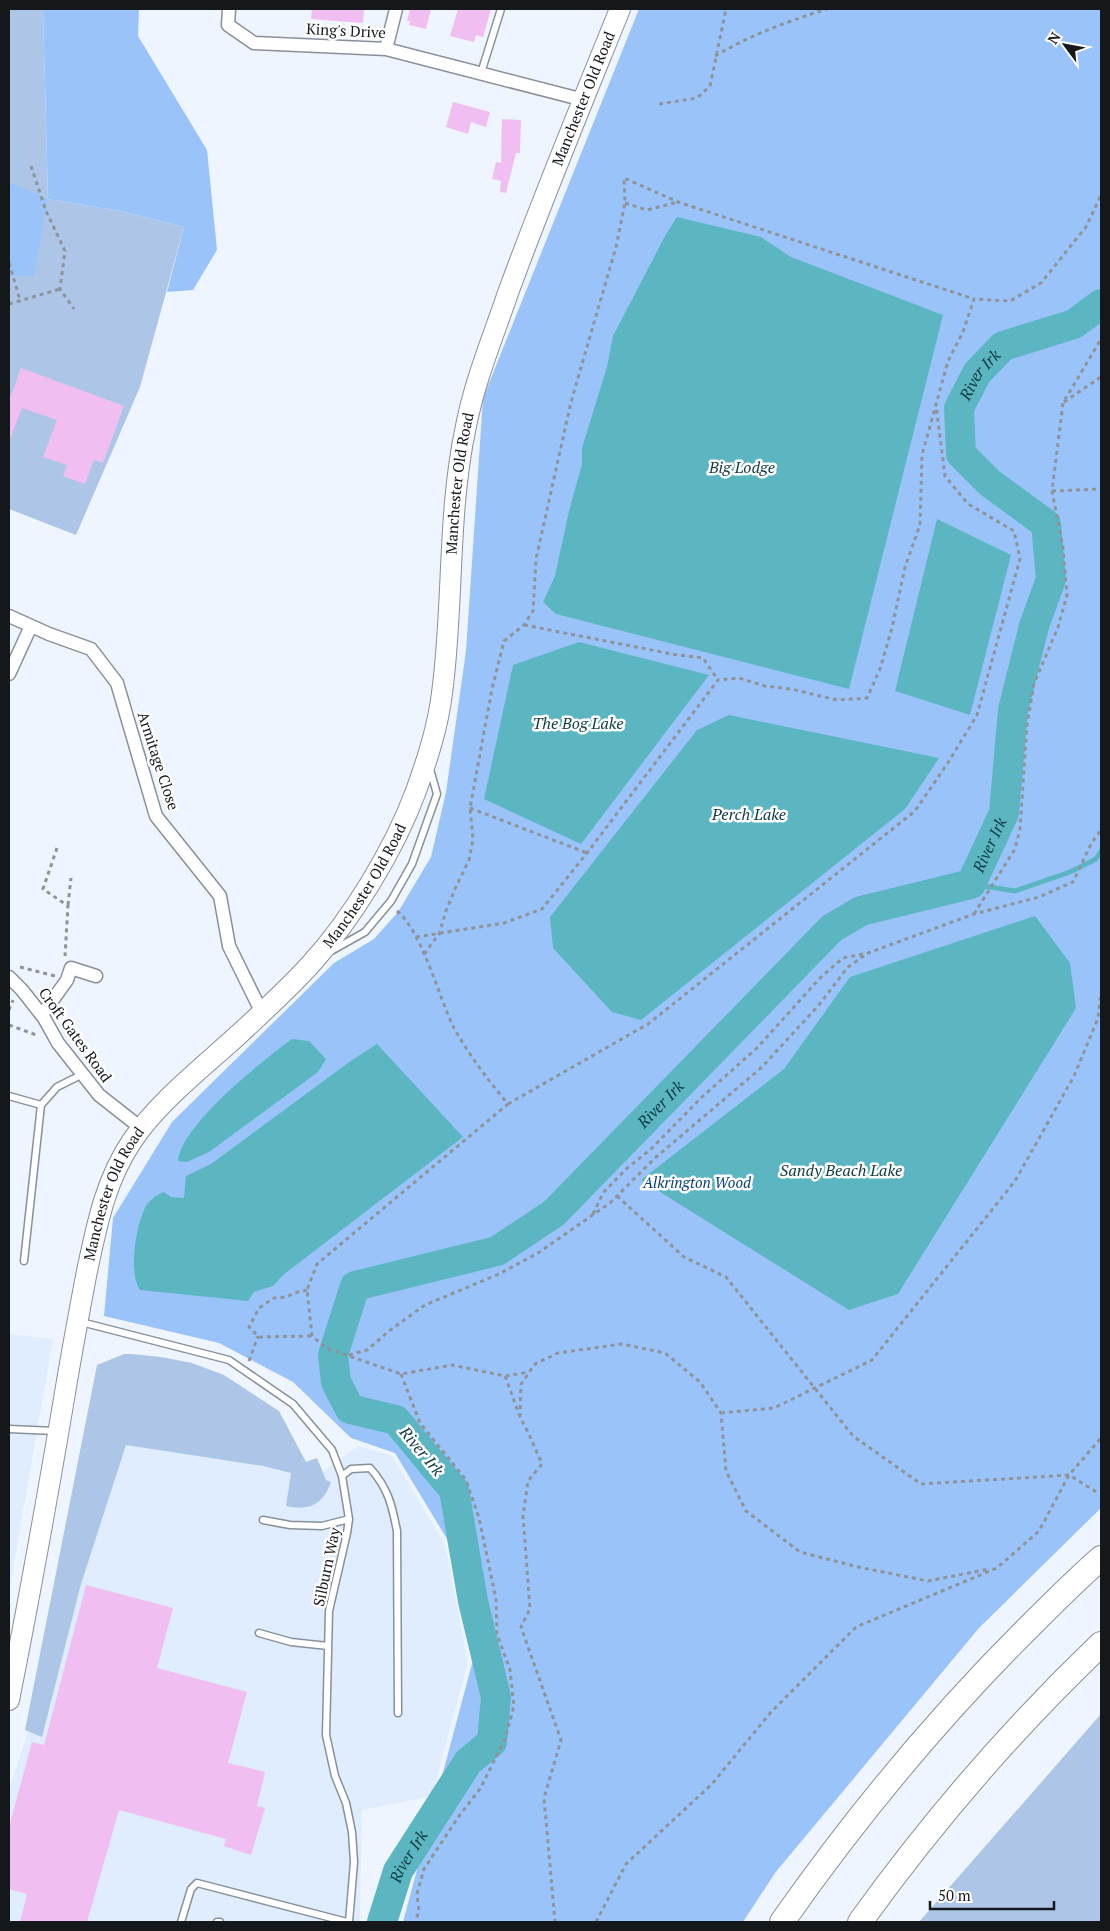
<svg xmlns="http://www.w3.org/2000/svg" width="1110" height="1931" font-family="'PT Serif',serif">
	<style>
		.built { fill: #e0edfe }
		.green { fill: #adc6e7 }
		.forest { fill: #9ac4f9 }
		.water { fill: #5bb6c2 }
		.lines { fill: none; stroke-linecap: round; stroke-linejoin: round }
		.stream { stroke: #5bb6c2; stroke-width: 5 }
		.river { stroke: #5bb6c2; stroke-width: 30 }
		.building { fill: #f1bef1 }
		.lane-casing { stroke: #889099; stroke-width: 9 }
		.street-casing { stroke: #889099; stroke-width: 15 }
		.primary-casing { stroke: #889099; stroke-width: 22 }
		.highway-casing { stroke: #889099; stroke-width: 26 }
		.path { stroke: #8f939a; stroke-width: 3; stroke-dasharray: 4 4; stroke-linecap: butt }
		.lane { stroke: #fff; stroke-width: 6 }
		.street { stroke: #fff; stroke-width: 12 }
		.primary { stroke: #fff; stroke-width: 20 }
		.highway { stroke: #fff; stroke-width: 24 }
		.labels { text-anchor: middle; stroke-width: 5; stroke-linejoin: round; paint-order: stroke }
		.street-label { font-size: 15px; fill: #15181b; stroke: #fff }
		.park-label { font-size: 15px; font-style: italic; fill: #05407e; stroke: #fff }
		.water-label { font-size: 16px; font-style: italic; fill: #0f3b40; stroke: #fff }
	</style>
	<rect width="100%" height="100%" fill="#eff5fe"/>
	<!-- built -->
	<path class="built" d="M9,1334L53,1339L9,1593Z
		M85,1433L320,1474L358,1446L392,1456L445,1544L468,1663L432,1796L362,1810L360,1922H9V1789L29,1729Z"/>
	<!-- green -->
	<path class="green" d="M9,9H43L48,199L120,211L184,227L140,387L76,535L9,509Z
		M124,1354H132L161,1357L192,1363L224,1375L279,1411L306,1462L317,1458L326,1480L331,1482C323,1505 309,1511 286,1506L291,1473L263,1466L126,1445L81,1584L42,1737L25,1730L97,1365Z
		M1101,1714V1922H919Z"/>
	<!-- forest -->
	<path class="forest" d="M43,9H139L138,36L207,150L217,250L193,290L167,292L184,227L120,211L48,199L34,276H9V182L48,199Z
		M639,9H1101V1508L979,1628L775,1873L743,1922H403L473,1660L447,1539L395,1453L351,1438L293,1382L219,1343L104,1316L113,1218L172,1122L334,963L374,939L398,912L431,857L446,792L466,651L483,398Z"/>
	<!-- water -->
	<path class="water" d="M677,217L761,237L791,257L943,315L849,689L556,614L543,602L555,576L569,511L582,464V448L607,367L613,336L665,236Z
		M937,519L1011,555L970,715L895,691Z
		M579,642L709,675L581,844L484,799L513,665Z
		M729,715L939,758L905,809L641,1020L612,1012L553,948L550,917L697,730Z
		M1035,916L1070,963L1076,1008L898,1294L849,1310L641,1180L784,1069L850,977Z
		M292,1039L309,1041L326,1059L318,1072L209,1152L187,1162L178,1161C180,1126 263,1060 292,1039Z
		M377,1044L463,1137L283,1275L273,1286L254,1292L248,1301L140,1290C128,1273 136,1224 146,1206C150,1200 157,1194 164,1192L171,1197L184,1198L186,1176L211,1164L352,1060Z"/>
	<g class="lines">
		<!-- stream -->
		<path class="stream" d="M971,884L1015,891L1070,872L1096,859L1101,851"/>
		<!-- river -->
		<path class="river" id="s1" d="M382,1922L398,1871L468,1762L492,1742L496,1697L473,1601L454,1490L396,1420L350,1409L336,1382L333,1355L355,1286L497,1251L554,1213L832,928L861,911L971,884L1004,813L1013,710L1034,626L1051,579L1046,524L990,483L961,454L959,408L977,373L1003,346L1074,324L1101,304"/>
	</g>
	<!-- building -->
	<path class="building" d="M312,9H364L363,23L311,19Z
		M410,9H431L426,29L409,25L410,21H407Z
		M458,9H491L483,37L476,35L474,42L450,36Z
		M453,102L490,112L486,127L471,122L468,134L446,127Z
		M502,119L521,120L520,153H516L506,193L500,192L501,181L492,179L496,162L501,163Z
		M21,368L124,406L103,463L94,460L85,484L63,476L67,465L43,457L57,420L22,408L10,439H9V401Z
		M86,1585L173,1608L157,1668L247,1692L228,1763L265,1772L257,1806L265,1808L251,1855L224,1846L226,1839L119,1810L87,1922H20L27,1894L9,1889V1827L32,1742L44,1745Z"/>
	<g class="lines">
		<defs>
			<path id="lane" d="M481,73L501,9
				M333,950L365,932L391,901L412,864L437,794L430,769
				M9,1096L41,1105L57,1087L83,1074
				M24,1261L41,1105
				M81,1322L229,1360L293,1404L332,1450L342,1476L349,1519L347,1533L329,1611L326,1735L335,1776L346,1803L352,1832L354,1862L349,1922
				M9,1429L55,1431
				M342,1476L351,1469L370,1468C388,1488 392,1505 397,1531L398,1713
				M263,1520L290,1525L322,1526L349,1519
				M259,1633L291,1642L328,1646
				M181,1922L191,1889L197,1883L347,1922
				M217,1922H220"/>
			<path id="street" d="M229,9L228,25L254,43L386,49L584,100
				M386,49L396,9
				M9,616L49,634L91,649L117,683L156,816L220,896L229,946L262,1013
				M9,674L31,626
				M9,977L22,990L44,1018L58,1043L99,1095L141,1128
				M42,1015L67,980L71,968L96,976"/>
			<g id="primary">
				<path id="s2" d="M9,1700C29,1600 47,1499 64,1399C71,1356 79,1313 87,1271C97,1225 105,1181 132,1141C157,1103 203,1067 237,1036C262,1013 287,990 310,965C352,919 394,850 416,791C427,760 438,727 442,693C454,604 447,514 466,426C475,380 493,337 508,293C543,197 582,103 620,9"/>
			</g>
			<path id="highway" d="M782,1922C857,1815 940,1715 1033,1623C1055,1601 1077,1579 1101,1558
				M860,1922C932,1822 1012,1729 1101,1644"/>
		</defs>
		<!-- lane casing -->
		<use href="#lane" class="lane-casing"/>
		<!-- street casing -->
		<use href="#street" class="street-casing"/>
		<!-- primary casing -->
		<use href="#primary" class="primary-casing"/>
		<!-- highway casing -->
		<use href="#highway" class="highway-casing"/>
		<!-- path -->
		<path class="path" d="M715,56C753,34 786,22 827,9
			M659,104L697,98L710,86L726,9
			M31,166L46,211L65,251L60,289L74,309
			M625,203L647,210L678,202
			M9,263L20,300
			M9,304L60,289
			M1064,402L1101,377
			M1052,491L1101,489
			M524,625L672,654L703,658L718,680
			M470,808L587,853
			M57,848L43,889L68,906L65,956
			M68,905L71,878
			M397,911C423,933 438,996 454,1028C469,1055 488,1080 508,1104L317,1264L307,1290L312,1336L326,1348L401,1374L452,1365L505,1376L529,1372
			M974,914L1015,849L1020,829L1027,725L1034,684L1058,627L1067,595L1063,548L1052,491L1063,403L1101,339
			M416,937L504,923L542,909L587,853L718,680L739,678L765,686L791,689L837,700L867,698L880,669L892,628L905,567L920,525L922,455L948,361L963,332L974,299L1010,301L1041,283L1086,227L1101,195
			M424,954L439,934L446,911L455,889L469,860L473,839L470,808L492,689L504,641L524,625L533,611L536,559L571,402L616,247L625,203L624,178L678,202L974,299
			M20,967L55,976
			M9,1010L13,1000
			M9,1025L39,1036
			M508,1104L648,1024L915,811L949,761L977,715L1020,559L1014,531L968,504L945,476L936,405
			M617,1196L684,1257L726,1277L853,1436L921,1484L1069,1475L1098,1493
			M593,1214L603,1193L625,1170L651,1149L702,1097L757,1048L821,977L843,958L868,953L974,914L1039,897L1073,882L1091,844L1101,830
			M307,1290L294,1293L287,1297L274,1298L259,1308L249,1327L259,1337L312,1336
			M349,1355L367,1350L389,1331L425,1305L499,1274L538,1253L610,1203L655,1158L761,1068L818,1006L848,967L868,953
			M249,1361L258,1336
			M401,1374L420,1423L466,1480L479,1518L496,1599L497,1634L510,1670L514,1706L505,1739L480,1789L459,1816L424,1869L417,1894L419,1911L415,1922
			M505,1376L520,1417L528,1432L542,1464L528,1481L523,1516L530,1609L521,1627L561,1740L544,1798L555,1922
			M721,1413L774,1408L872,1360L1015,1181L1074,1076L1098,1018L1101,992
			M520,1417L521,1384L535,1364L558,1353L622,1344L665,1353L700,1382L721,1413L726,1471L746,1511L800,1552L858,1567L928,1581L989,1569
			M596,1922L626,1864L712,1784L771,1712L856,1627L997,1568L1039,1531L1069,1475L1101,1438"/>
		<!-- lane -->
		<use href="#lane" class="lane"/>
		<!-- street -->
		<use href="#street" class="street"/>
		<!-- primary -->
		<use href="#primary" class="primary"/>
		<!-- highway -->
		<use href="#highway" class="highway"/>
	</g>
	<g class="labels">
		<!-- street labels -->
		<g class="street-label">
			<text transform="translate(346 31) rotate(3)" y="5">King's Drive</text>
			<text dy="5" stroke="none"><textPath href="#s2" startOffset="1748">Manchester Old Road</textPath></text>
			<text dy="5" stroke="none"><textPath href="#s2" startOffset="1342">Manchester Old Road</textPath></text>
			<text transform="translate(158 761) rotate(72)" y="5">Armitage Close</text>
			<text dy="5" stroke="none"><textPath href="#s2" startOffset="922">Manchester Old Road</textPath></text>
			<text transform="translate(75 1035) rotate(54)" y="5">Croft Gates Road</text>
			<text dy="5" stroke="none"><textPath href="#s2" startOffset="518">Manchester Old Road</textPath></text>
			<text transform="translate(327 1567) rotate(-78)" y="5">Silburn Way</text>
		</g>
		<!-- park labels -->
		<g class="park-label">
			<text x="697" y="1188">Alkrington Wood</text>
		</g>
		<!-- water labels -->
		<g class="water-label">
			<text dy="6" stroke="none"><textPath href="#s1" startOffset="2068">River Irk</textPath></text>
			<text x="742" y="473">Big Lodge</text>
			<text x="578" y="729">The Bog Lake</text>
			<text x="749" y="820">Perch Lake</text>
			<text dy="6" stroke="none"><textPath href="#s1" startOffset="1542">River Irk</textPath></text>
			<text dy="6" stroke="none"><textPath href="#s1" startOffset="1106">River Irk</textPath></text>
			<text x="841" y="1176">Sandy Beach Lake</text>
			<text transform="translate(422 1451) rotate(50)" y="6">River Irk</text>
			<text dy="6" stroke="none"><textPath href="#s1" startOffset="71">River Irk</textPath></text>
		</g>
	</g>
	<!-- border -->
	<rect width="1110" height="1931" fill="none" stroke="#15181b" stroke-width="20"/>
	<!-- north arrow -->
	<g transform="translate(1065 45) rotate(302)" stroke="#ffffff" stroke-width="4" paint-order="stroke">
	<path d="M0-4L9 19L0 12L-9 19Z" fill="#15181b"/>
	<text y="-8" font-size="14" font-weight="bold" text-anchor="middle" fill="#15181b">N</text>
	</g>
	<!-- scale -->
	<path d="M930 1901v8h124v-8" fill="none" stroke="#15181b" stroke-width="2.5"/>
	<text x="938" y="1901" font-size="15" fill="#15181b" stroke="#ffffff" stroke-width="4" paint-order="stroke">50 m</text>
</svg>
